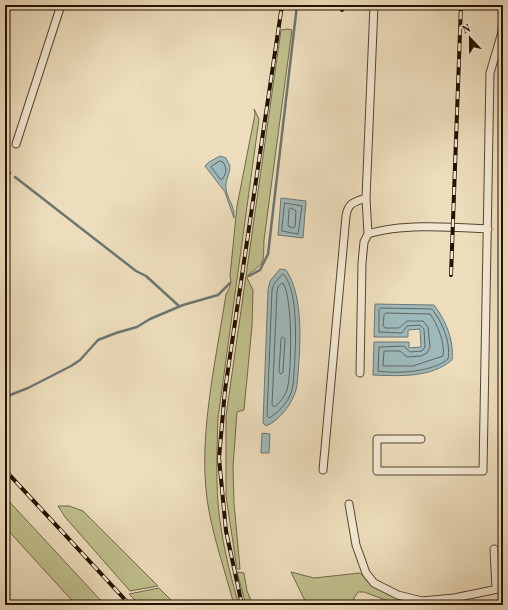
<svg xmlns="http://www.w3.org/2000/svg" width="508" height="610" font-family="'Old Standard TT',serif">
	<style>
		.green { fill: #bfbf8c; stroke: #706846 }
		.water { fill: #9eb9bb; stroke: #6c7670 }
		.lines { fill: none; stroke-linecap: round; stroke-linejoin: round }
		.shore { stroke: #60665e; stroke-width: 1 }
		.stream { stroke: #6c7670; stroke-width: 2.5 }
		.minor-casing { stroke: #55452f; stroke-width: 9 }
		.minor { stroke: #f3e9d3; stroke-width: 7 }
		.rail-casing { stroke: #221200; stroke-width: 4 }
		.rail { stroke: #f3e9d3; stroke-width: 2.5; stroke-dasharray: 8; stroke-linecap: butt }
	</style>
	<rect width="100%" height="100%" fill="#edddbc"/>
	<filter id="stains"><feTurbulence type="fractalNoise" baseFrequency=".005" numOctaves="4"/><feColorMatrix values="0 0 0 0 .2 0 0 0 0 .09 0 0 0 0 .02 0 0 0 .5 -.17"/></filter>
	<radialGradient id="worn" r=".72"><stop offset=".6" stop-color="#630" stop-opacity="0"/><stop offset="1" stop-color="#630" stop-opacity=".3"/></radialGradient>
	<!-- green -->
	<path class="green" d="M288,29L292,30L264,240C263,264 266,261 248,275L247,278L253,290L252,326L244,410L237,412L233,467L234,503L240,569H237L226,496V416L281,30Z
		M254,109L259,119L218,418C217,446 216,475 218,503C221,538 229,571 239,605H234C226,574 215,543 209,511C196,443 216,362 226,294C230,288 232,283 230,276L237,206L255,114Z
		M5,497L105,605H76L5,527Z
		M58,506H69L83,511L158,586L130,591L65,517Z
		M237,572L244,573L247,591L253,605H246Z
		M291,572L314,578L360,573C363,575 365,579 368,582C410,610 455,599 503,591L443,605H399L364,592H358L354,598V605H307Z
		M159,588L176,605H140L129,594Z"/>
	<!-- water -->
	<path class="water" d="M220,156L226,158L230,166C230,174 225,181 226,188C227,200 235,205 234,218L225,192L205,166L209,162Z
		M281,198L306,201L303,238L278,235Z
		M280,269L286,270C305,297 300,353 297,385C295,400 281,420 266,426L263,423L268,290L270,281Z
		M375,304L434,305C446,321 454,340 452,360C431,378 399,376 373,375L374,342H409V348L421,347L420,329L408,330V337H374Z
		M262,433L270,434L269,453H261Z"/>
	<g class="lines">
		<!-- shore -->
		<path class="shore" d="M220,161L223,162C227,168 227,175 221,180L211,167Z
			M285,203L302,206L298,234L282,231Z
			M291,208L296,211L295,227L293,228L288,226L289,210Z
			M283,274C301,290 295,361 293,385C291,399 281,411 269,418L267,416L272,290L274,284Z
			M283,283C293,297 292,372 287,390C285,396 279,404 274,407L272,405L277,291L278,287Z
			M381,308L432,309C442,322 451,342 448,359C433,372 397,374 378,371L379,347L404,346L410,352L422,351L425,347L424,329L420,325L407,326L402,333L379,332V310Z
			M386,313L430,314C438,325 445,343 443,356L413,366H383L384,351H400L407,357L421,356L427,353L430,347L428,327L423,321H407L399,328H385L383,326L384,315Z
			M283,337L285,339L283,372L281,374L279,372L281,339Z"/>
		<!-- stream -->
		<path class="stream" d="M5,171L10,173
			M15,177L136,271L146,276L179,306
			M249,276L260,270L268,254L297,5
			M5,397L28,388L71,366L80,360L98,340L116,333L137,327L150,319L183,305L218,295L230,283"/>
		<defs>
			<path id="minor" d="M16,144L61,5
				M368,234C402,223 452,227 488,229
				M360,373L362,263L364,242L368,234L366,198L374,5
				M421,439H377V471H483L490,73L502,32L503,20
				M323,470L346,216C348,203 354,202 366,198
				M349,504L356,545L366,573L374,583L398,595L422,601L454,598L503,588
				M494,549L496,589"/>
		</defs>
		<!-- minor casing -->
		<use href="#minor" class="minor-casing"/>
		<!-- minor -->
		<use href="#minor" class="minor"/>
		<defs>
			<path id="rail" d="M342,10V5
				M451,275L461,5
				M5,470L130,605
				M242,605L226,531L219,458L225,390L282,5"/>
		</defs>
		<!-- rail casing -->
		<use href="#rail" class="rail-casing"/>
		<!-- rail -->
		<use href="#rail" class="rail"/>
	</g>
	<!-- margin -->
	<rect width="508" height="610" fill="none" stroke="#edddbc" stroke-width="20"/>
	<rect x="6" y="6" width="496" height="598" fill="none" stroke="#221200" stroke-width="2"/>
	<rect x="10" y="10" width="488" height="590" fill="none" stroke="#221200"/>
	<!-- north arrow -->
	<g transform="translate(470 38) rotate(338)" stroke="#f3e9d3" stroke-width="3" paint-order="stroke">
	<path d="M0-3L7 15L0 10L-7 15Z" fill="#221200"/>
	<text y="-6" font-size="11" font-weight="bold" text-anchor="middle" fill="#221200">N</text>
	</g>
	<rect width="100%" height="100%" filter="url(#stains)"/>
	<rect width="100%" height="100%" fill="url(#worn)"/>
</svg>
